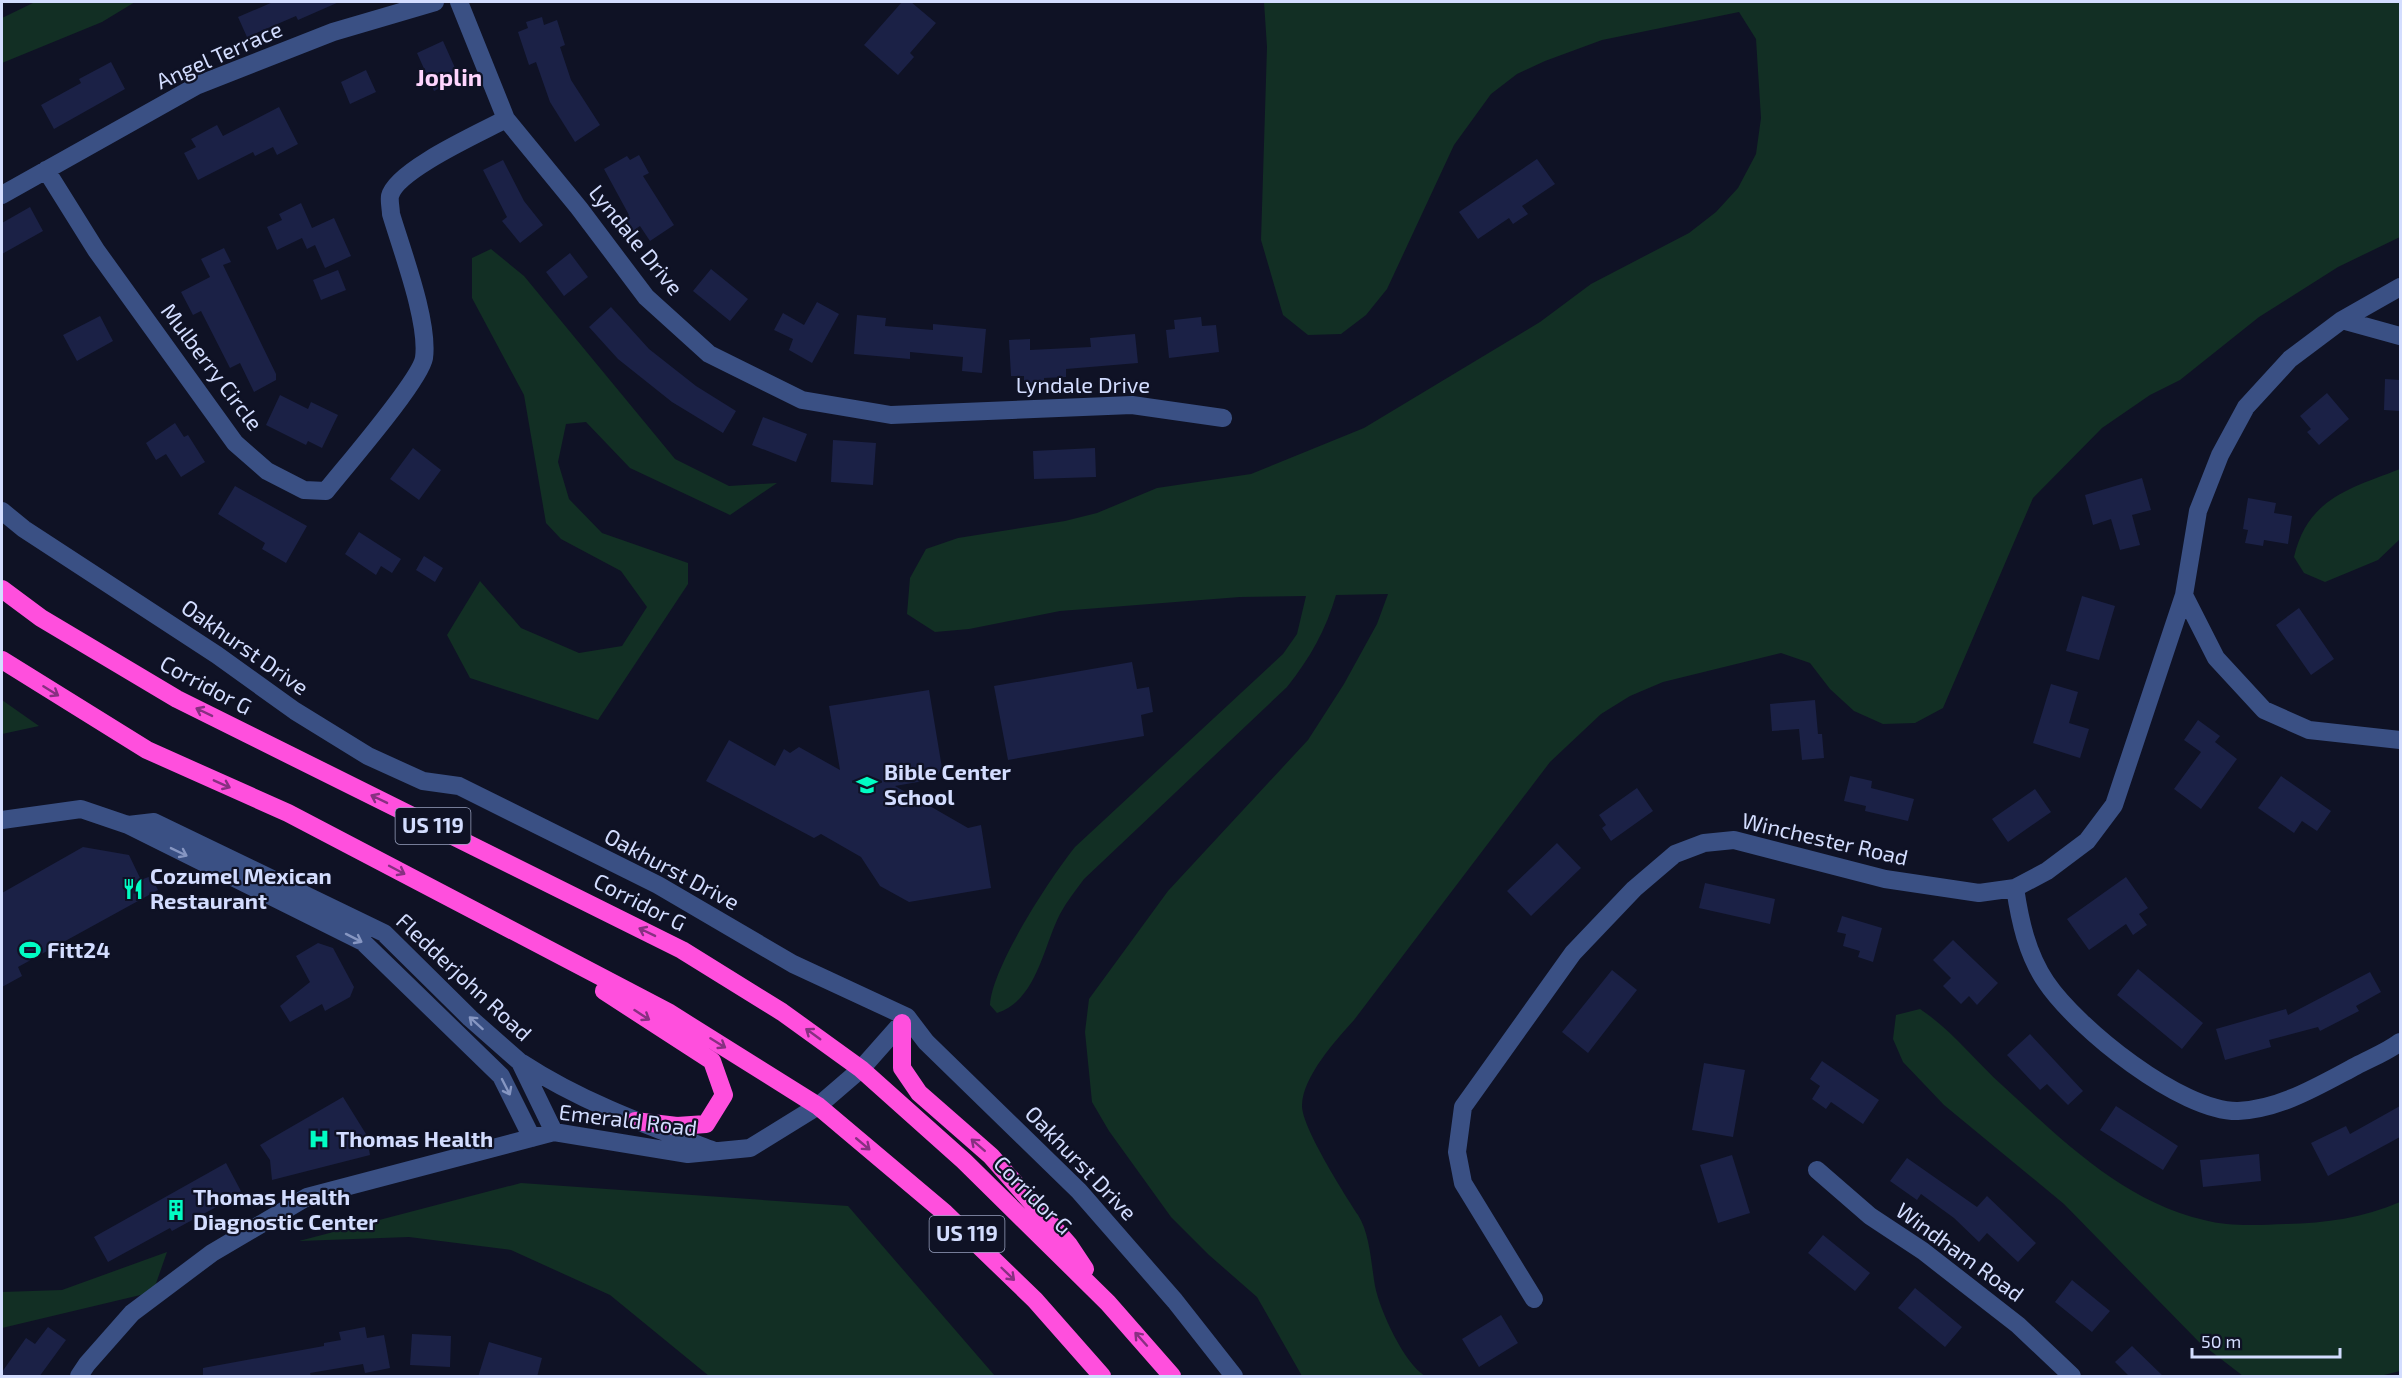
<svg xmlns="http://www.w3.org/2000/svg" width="2402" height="1378" font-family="'Exo 2',sans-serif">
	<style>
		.green { fill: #122f24 }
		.building { fill: #1b2146 }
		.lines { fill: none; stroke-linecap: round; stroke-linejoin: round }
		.minor { stroke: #3a5084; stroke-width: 18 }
		.highway { stroke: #ff4fdd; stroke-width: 18 }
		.oneway { stroke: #873081 }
		.oneway2 { stroke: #8696c2 }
		.labels { text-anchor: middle; stroke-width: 4.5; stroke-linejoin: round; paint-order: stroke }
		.shield { fill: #0f1225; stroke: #98a0be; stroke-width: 1.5 }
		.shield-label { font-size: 21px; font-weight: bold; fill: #d3ddff }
		.street-label { font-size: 22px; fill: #d3ddff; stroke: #0f1225 }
		.poi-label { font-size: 22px; font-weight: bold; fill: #d3ddff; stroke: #0f1225; text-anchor: start }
		.neighbourhood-label { font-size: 24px; font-weight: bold; fill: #ffd5fe; stroke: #0f1225 }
	</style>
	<rect width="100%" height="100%" fill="#0f1225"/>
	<!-- green -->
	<path class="green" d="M35,2H135L102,22L2,63V18Z
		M1264,2H2400V237L2338,267L2259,317L2180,380L2150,395L2102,428L2033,498L1943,708L1915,723L1883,724L1854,711L1830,689L1810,663L1781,653L1663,682L1630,696L1601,714L1550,762L1354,1020C1336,1040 1303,1076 1302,1105C1301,1126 1345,1195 1358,1215C1370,1234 1371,1263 1375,1286C1380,1311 1404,1363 1425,1376H1302L1257,1297L1209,1255L1171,1217L1109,1131L1092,1102L1085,1032L1089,999L1168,891L1308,740L1344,684L1377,624L1388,594L1336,595C1326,630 1310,658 1287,687L1084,879C1076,890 1067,901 1060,914C1043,947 1037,1000 997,1013L990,1005C992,967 1050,878 1075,847L1283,654L1297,634L1306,596L1240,597L1060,611L969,629L935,632L907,614L910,578L926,549L958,538L1065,521L1097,513L1157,488L1251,474L1364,428L1540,322L1591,284L1689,233L1716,212L1738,188L1756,154L1761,118L1756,39L1739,12L1602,40L1545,61L1517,74L1491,94L1454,145L1387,289L1366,315L1341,334L1308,335L1283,315L1261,240L1267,47Z
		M491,249L524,276L675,459L729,486L777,483L730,515L630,468L586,422L566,424L558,462L569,499L602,533L688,563V584L598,720L470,678L447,635L480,581L521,628L579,653L622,646L647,607L621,571L561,539L546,523L524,395L472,298V258Z
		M2400,469V539L2378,560L2325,582L2304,573L2294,557C2308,498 2349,489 2400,469Z
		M2,700L39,726L2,734Z
		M1920,1009C1952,1030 1974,1060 2003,1086C2062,1140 2123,1201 2204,1220C2229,1227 2260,1225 2286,1224C2326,1223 2363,1218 2400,1202V1371L2380,1376H2243L2199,1342L2064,1204L1944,1105L1903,1062L1893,1039L1896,1015Z
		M521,1183L848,1206L995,1376H709L610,1295L511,1250L409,1237L299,1241Z
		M167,1252L153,1292L2,1328V1292L62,1290Z"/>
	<!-- building -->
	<path class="building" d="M273,2H339L298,20L296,16L247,37L238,17Z
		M902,2H911L936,23L910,53L914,57L898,75L864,45Z
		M542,17L544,25L557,20L565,45L560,47L571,80L600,125L575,142L550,102L536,62L529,65L518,32L528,28L526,22Z
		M443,41L460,79L434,91L417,53Z
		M111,62L125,89L54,129L41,105L81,83L79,79Z
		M366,70L376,92L350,104L341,82Z
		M279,107L298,144L277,155L273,147L255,156L253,152L198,180L184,153L196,147L191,139L217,125L223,136Z
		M639,155L649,173L643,176L674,225L650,241L640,226L633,231L625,217L629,215L604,169L627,156L630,160Z
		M1537,159L1555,184L1522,206L1528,214L1513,224L1509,218L1478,239L1459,212Z
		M503,160L524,201L543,225L520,243L502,221L507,217L483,170Z
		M301,203L312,228L334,218L351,256L325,268L315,245L307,249L302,238L277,250L267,227L282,220L279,214Z
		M30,207L43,231L2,254V223Z
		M224,248L231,262L223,265L276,374V380L254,392L240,363L230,368L201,311L193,315L181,292L210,277L201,259Z
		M570,253L588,277L564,296L546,272Z
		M711,269L748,299L730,321L693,291Z
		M338,270L346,290L321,300L313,280Z
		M817,302L839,314L812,363L789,350L793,339L774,330L783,313L804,325Z
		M611,307L649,349L696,386L736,411L723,433L672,402L618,359L589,327Z
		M857,315L886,318L885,326L933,330V324L986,329L982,373L962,371L963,357L910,352V359L854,354Z
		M100,316L113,341L77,361L63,335Z
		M1201,317L1202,326L1216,325L1219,352L1169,358L1166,330L1175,329L1174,320Z
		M1135,334L1138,363L1066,369V377L1044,378V382L1024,383V376H1011L1009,340L1030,339V350L1091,347L1090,338Z
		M2385,379L2400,380V411L2384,410Z
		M2327,393L2349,419L2319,445L2307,432L2311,429L2300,416Z
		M280,395L308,409L311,402L338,415L322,448L308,441L306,445L266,425Z
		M763,417L807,434L796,462L752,445Z
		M175,423L184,437L188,435L205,462L181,477L166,454L156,460L146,443Z
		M833,440L876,443L873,485L831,482Z
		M413,448L441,470L419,500L390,479Z
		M1095,448L1096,477L1034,479L1033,451Z
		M2142,478L2151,510L2132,515L2140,545L2120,550L2111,519L2093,525L2085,495Z
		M235,486L307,526L286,563L262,549L265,543L218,514Z
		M2248,498L2276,503L2274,513L2292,516L2288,544L2264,540L2263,546L2245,543L2248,530L2243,529Z
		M359,532L401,559L392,573L381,566L376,575L345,554Z
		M424,556L443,568L435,582L416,570Z
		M2082,596L2115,606L2099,660L2066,651Z
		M2299,608L2334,659L2311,675L2276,625Z
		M1132,662L1137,689L1149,687L1153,712L1141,715L1144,736L1008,760L994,686Z
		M2051,684L2078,692L2069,723L2089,729L2080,758L2033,743Z
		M929,690L942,768L935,779L895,786L968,828L981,825L991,888L909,902L880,886L861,857L821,834L814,838L706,781L729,740L775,766L784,749L790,753L799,747L840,770L829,706Z
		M1815,700L1818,734H1822L1824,758L1802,760L1799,729L1772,731L1770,704Z
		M2198,720L2220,736L2215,742L2237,759L2201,809L2174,789L2201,752L2184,740Z
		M1850,776L1872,781L1871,788L1914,799L1908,821L1865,811L1866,806L1844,801Z
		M2281,776L2331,811L2317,831L2302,821L2294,833L2258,808Z
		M1637,788L1653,811L1611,841L1602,828L1606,825L1599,815Z
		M2035,789L2051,812L2008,842L1992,819Z
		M1557,843L1581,868L1531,916L1507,891Z
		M83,847L129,855L141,880L151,876L158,890L18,967L22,976L2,987V893Z
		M2126,877L2148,908L2139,914L2147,925L2133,935L2126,924L2089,950L2067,919Z
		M1705,883L1775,899L1770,924L1699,908Z
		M1842,916L1882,928L1873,962L1858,957L1860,951L1843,946L1846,934L1837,932Z
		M1953,940L1998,983L1977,1005L1969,996L1961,1004L1943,986L1951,978L1933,960Z
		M318,943L333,948L354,987L350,997L325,1011L322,1004L290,1022L280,1006L310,982L296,956Z
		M2138,969L2203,1023L2182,1049L2117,995Z
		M1612,970L1637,990L1588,1053L1562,1032Z
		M2370,972L2381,992L2356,1006L2359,1011L2320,1031L2318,1027L2269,1040L2271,1047L2225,1060L2216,1029L2286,1009L2288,1015Z
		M2030,1034L2083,1091L2068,1105L2047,1084L2040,1090L2007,1055Z
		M1822,1061L1879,1100L1863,1124L1831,1102L1826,1109L1812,1099L1820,1086L1810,1079Z
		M1704,1063L1745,1070L1733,1137L1692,1130Z
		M343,1097L366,1134L370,1155L272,1180L270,1160L260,1145Z
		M2116,1106L2178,1146L2163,1170L2100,1130Z
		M2400,1106V1137L2328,1176L2311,1143L2346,1126L2350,1134Z
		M2259,1154L2261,1181L2203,1187L2200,1160Z
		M1732,1155L1750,1213L1718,1223L1700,1165Z
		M1907,1158L1977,1207L1987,1196L2036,1243L2018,1262L1987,1233L1979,1242L1954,1218L1921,1194L1917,1200L1890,1181Z
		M226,1163L242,1193L172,1231L170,1228L108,1262L94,1237Z
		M1823,1235L1870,1273L1855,1291L1808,1253Z
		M2072,1280L2110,1311L2092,1332L2055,1302Z
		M1915,1288L1962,1327L1945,1347L1898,1308Z
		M1501,1315L1518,1343L1479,1367L1462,1339Z
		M48,1327L66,1340L39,1377H2V1372L26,1338L35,1344Z
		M365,1327L367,1338L384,1335L390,1368L365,1373L363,1364L310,1373L311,1377H203V1368L324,1346V1343L341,1340L339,1332Z
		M412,1334L451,1336L450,1367L410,1365Z
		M489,1342L542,1358L537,1377H478Z
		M2132,1346L2164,1377H2130L2115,1362Z"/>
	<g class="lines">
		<!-- minor -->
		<path class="minor" d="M459,2L506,119L579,208L646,297L709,354L802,400L891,415L1132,405L1223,418
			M46,170L96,250L235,443L267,471L304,490L326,491C345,467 420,381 424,358C429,322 402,251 391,214C391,209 389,201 390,196C396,170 482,132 506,119
			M2,195L198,85L333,32L435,2
			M2400,287L2342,320L2290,359L2246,407L2220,455L2198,511L2184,595L2216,658L2264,710L2309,730L2400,740
			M2342,320L2400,336
			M2,511L24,529L217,655L295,711L368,756L423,781L459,786L658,885L793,964L907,1017L926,1042L1079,1191L1175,1301L1234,1376
			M2,820L81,809L128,825L154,822L384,933L470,1018L520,1062L554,1132
			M128,825L363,942L501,1076L532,1138
			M2015,888C2020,921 2027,954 2046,982C2077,1028 2181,1112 2238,1111C2281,1109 2320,1085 2356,1066C2371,1058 2387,1052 2400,1042
			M522,1063C580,1101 646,1125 712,1150
			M1817,1170L1870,1216L1923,1251L2018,1325L2072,1376
			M1534,1299L1463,1183L1457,1152L1463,1107L1573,953L1634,889L1675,854L1704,843L1734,840L1885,879L1979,893L2015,888L2047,871L2087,841L2114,805L2184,595
			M79,1376L87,1364L132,1313L212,1253L307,1197L554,1132L688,1154L750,1148L818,1106L861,1069L907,1017"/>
		<!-- highway -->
		<path class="highway" d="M2,589L41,618L177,699L682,950L782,1012L861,1069L964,1161L1108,1303L1172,1376
			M2,660L147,750L288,813L668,1012L818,1106L945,1213L1035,1300L1102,1376
			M604,991L712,1061L724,1095L706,1124L677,1126L635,1121
			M902,1023V1068L919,1093L991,1156L1069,1245L1085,1269"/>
	</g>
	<!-- one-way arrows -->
	<defs><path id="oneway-shaft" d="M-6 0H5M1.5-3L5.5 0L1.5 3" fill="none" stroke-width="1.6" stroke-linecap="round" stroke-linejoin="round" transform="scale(1.5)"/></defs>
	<g class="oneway">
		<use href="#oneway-shaft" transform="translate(51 691) rotate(32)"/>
		<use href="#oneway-shaft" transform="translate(204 712) rotate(-154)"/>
		<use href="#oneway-shaft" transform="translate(222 784) rotate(24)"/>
		<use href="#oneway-shaft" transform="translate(379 799) rotate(-154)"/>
		<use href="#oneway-shaft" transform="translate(397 870) rotate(28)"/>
		<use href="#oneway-shaft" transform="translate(647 932) rotate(-154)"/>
		<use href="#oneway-shaft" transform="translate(642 1015) rotate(33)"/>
		<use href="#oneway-shaft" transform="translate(813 1034) rotate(-144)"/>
		<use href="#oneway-shaft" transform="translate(718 1043) rotate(32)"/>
		<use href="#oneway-shaft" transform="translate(863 1144) rotate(40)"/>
		<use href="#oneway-shaft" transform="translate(978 1145) rotate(-139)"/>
		<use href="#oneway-shaft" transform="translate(1008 1274) rotate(44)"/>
		<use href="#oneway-shaft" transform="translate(1141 1339) rotate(-132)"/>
	</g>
	<g class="oneway2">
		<use href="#oneway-shaft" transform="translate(179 852) rotate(26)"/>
		<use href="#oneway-shaft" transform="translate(354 938) rotate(27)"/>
		<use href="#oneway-shaft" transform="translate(476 1023) rotate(-138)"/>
		<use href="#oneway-shaft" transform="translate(506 1087) rotate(63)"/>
	</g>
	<!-- icons -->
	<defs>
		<symbol id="school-bare" viewBox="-9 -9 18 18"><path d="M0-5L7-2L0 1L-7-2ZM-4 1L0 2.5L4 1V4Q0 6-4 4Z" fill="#01fdc3" stroke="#0f1225" stroke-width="2.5" paint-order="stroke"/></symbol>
		<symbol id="restaurant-bare" viewBox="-9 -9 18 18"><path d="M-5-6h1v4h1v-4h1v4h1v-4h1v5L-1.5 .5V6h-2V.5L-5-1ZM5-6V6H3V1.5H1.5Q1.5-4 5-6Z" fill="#01fdc3" stroke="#0f1225" stroke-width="2.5" paint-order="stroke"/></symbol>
		<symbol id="stadium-bare" viewBox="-9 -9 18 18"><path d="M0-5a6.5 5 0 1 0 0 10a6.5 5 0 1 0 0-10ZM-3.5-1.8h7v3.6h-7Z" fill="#01fdc3" stroke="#0f1225" stroke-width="2.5" paint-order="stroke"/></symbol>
		<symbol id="hospital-bare" viewBox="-9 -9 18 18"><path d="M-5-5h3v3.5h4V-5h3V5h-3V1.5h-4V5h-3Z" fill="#01fdc3" stroke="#0f1225" stroke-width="2.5" paint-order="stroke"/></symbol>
		<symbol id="building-bare" viewBox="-9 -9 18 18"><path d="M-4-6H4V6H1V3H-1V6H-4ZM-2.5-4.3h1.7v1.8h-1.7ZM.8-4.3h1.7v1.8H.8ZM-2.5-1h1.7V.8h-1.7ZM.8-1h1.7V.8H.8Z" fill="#01fdc3" stroke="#0f1225" stroke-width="2.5" paint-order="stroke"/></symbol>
	</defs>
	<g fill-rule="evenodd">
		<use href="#school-bare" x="852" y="770" width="30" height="30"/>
		<use href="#restaurant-bare" x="118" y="874" width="30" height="30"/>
		<use href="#stadium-bare" x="15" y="935" width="30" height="30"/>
		<use href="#hospital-bare" x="304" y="1124" width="30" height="30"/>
		<use href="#building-bare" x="161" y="1195" width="30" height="30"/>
	</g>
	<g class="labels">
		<!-- shield labels -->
		<g class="shield">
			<rect x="395.5" y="808" width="75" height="36" rx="4.5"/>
			<rect x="929.5" y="1216" width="75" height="36" rx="4.5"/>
		</g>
		<g class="shield-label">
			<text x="433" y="833">US 119</text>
			<text x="967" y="1241">US 119</text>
		</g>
		<!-- street labels -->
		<g class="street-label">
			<text transform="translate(219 55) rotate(-24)" y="8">Angel Terrace</text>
			<text transform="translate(636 240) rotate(51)" y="8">Lyndale Drive</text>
			<text transform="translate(212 367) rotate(53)" y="8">Mulberry Circle</text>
			<text x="1083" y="393">Lyndale Drive</text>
			<text transform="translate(245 647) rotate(35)" y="8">Oakhurst Drive</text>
			<text transform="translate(206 685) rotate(28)" y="8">Corridor G</text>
			<text transform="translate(1825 839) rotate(13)" y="8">Winchester Road</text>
			<text transform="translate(672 869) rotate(28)" y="8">Oakhurst Drive</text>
			<text transform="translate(640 902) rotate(27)" y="8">Corridor G</text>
			<text transform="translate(464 977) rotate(43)" y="8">Fledderjohn Road</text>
			<text transform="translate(628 1120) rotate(7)" y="8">Emerald Road</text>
			<text transform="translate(1081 1163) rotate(46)" y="8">Oakhurst Drive</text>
			<text transform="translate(1033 1195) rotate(45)" y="8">Corridor G</text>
			<text transform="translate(1960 1252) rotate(36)" y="8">Windham Road</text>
		</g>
		<!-- poi labels -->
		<g class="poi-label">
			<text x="884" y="780">Bible Center<tspan x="884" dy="25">School</tspan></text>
			<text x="150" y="884">Cozumel Mexican<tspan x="150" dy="25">Restaurant</tspan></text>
			<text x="47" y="958">Fitt24</text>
			<text x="336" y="1147">Thomas Health</text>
			<text x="193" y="1205">Thomas Health<tspan x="193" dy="25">Diagnostic Center</tspan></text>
		</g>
		<!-- neighbourhood labels -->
		<g class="neighbourhood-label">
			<text x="449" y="86">Joplin</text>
		</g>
	</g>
	<!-- border -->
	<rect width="2402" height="1378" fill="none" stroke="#d3ddff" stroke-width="6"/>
	<!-- scale -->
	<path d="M2192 1348v9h148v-9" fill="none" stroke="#d3ddff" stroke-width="3"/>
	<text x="2201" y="1348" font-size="18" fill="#d3ddff" stroke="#0f1225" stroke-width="4.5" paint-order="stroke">50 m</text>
</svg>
